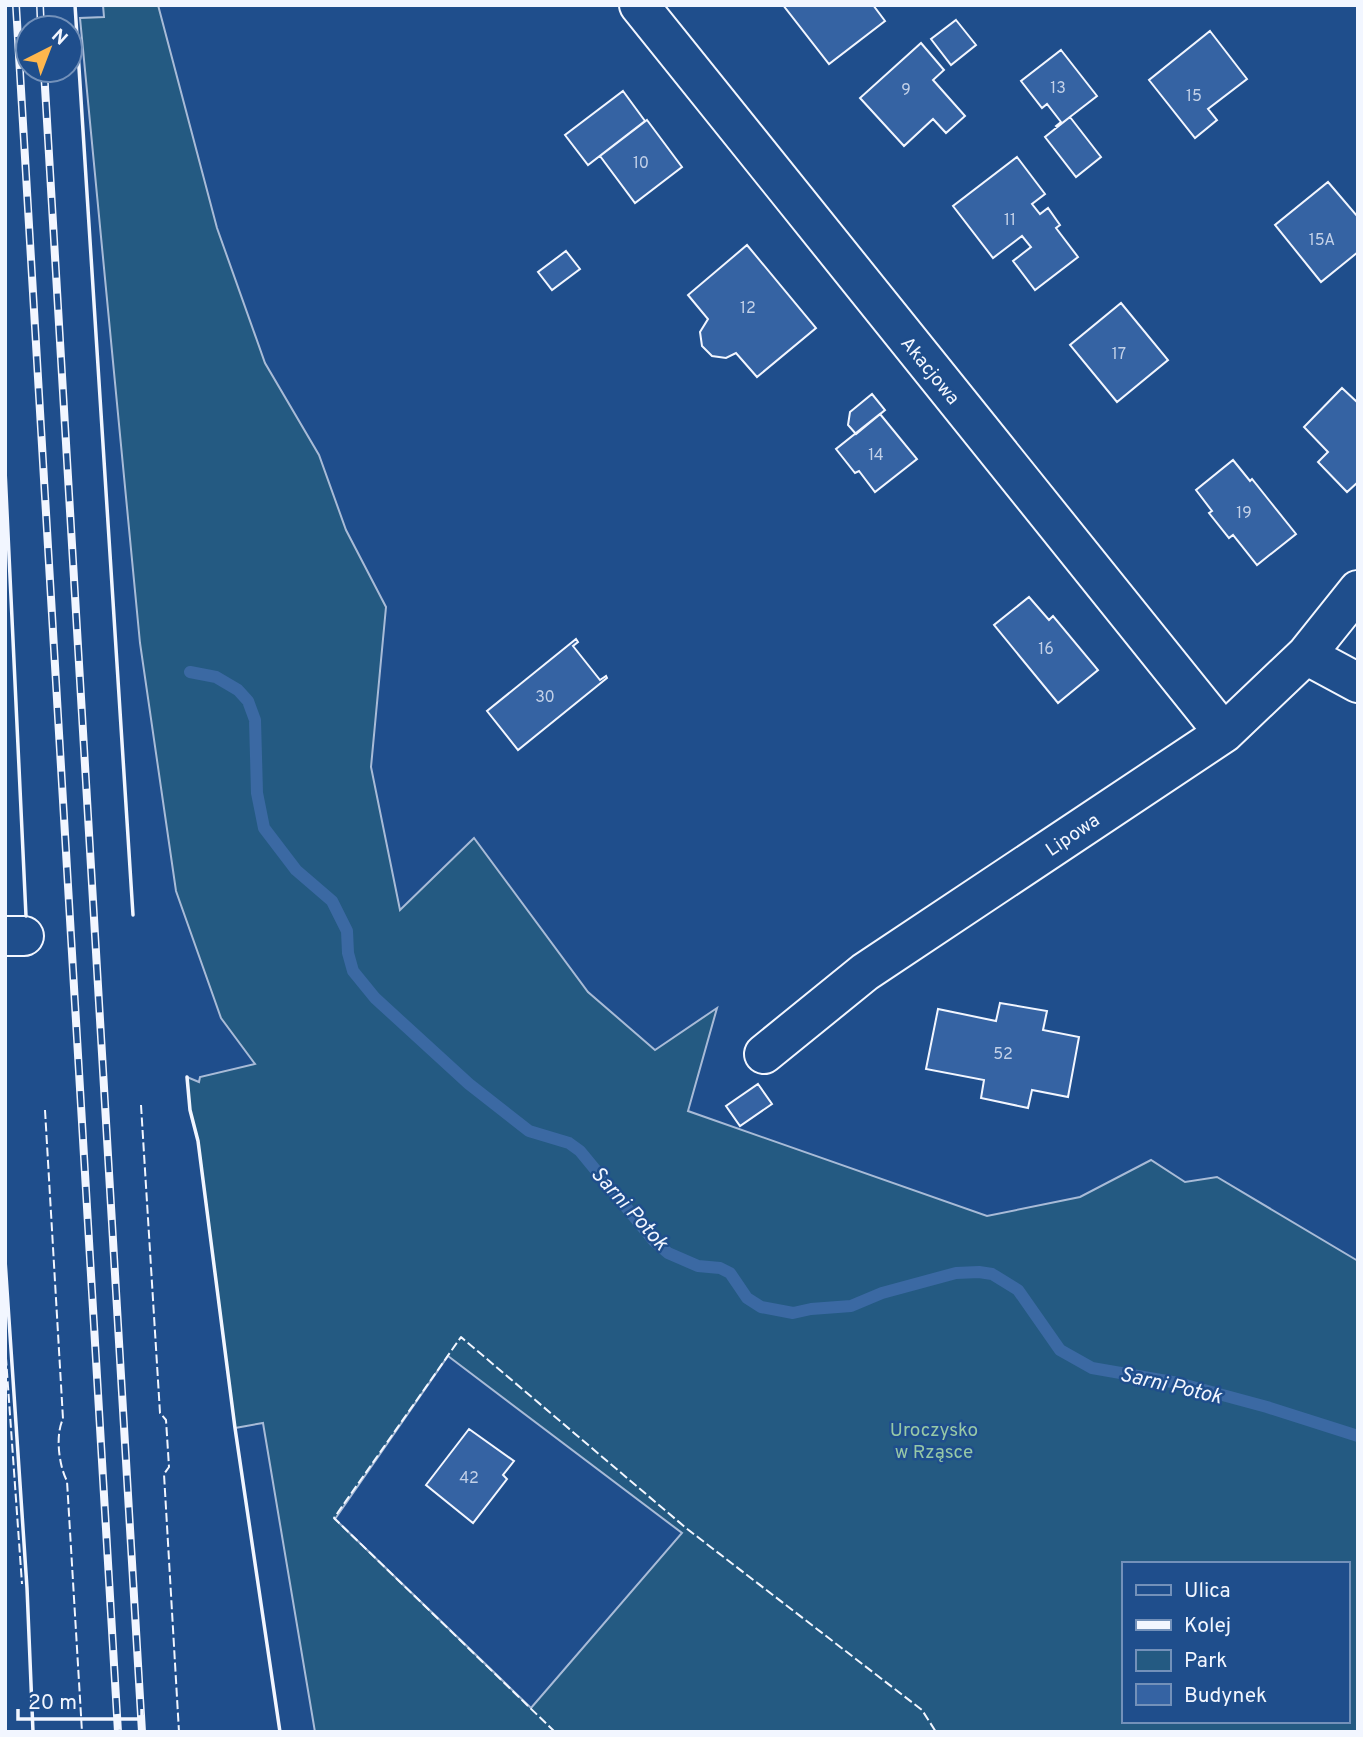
<svg xmlns="http://www.w3.org/2000/svg" width="1363" height="1737" font-family="Overpass,sans-serif">
	<style>
		.green { fill: #245a82; stroke: #a8bbd7; stroke-width: 2; fill-rule: evenodd }
		.lines { fill: none; stroke-linecap: round; stroke-linejoin: round }
		.stream { stroke: #3b69a3; stroke-width: 12 }
		.building { fill: #3563a3; stroke: #f2f6ff; stroke-width: 2 }
		.minor-casing { stroke: #f2f6ff; stroke-width: 42 }
		.minor { stroke: #1f4e8c; stroke-width: 38 }
		.rail-casing { stroke: #f2f6ff; stroke-width: 8 }
		.rail { stroke: #1f4e8c; stroke-width: 5; stroke-dasharray: 16; stroke-linecap: butt }
		.fence { stroke: #f2f6ff; stroke-width: 2; stroke-dasharray: 9 3.5; stroke-linecap: butt }
		.wall { stroke: #f2f6ff; stroke-width: 3.5 }
		.labels { text-anchor: middle; stroke-width: 5; stroke-linejoin: round; paint-order: stroke }
		.number-label { font-size: 16px; fill: #c3d1e8 }
		.street-label { font-size: 19px; fill: #f2f6ff; stroke: #1f4e8c }
		.park-label { font-size: 19px; fill: #97c8a6; stroke: #1f4e8c }
		.water-label { font-size: 21px; font-style: italic; fill: #f2f6ff; stroke: #1f4e8c }
	</style>
	<rect width="100%" height="100%" fill="#1f4e8c"/>
	<!-- green -->
	<path class="green" d="M103,5H158L217,228L265,363L319,455L346,530L386,607L371,767L400,910L474,838L588,992L655,1050L717,1008L688,1111L987,1216L1080,1197L1151,1160L1185,1182L1217,1177L1358,1261V1732H315L263,1423L235,1428L198,1141L190,1110L187,1077L199,1082L200,1077L255,1064L221,1018L176,891L140,643L80,18L104,17ZM448,1356L682,1533L531,1708L335,1519ZM1123,1564H1347V1721H1123Z"/>
	<g class="lines">
		<!-- stream -->
		<path class="stream" d="M190,672L216,677L238,690L248,701L255,720L257,793L264,828L296,870L332,901L347,931L348,953L353,971L375,998L469,1084L529,1131L569,1143L580,1151L654,1241L668,1253L698,1266L720,1268L730,1273L747,1298L761,1307L793,1313L811,1309L851,1306L882,1293L956,1273L979,1272L992,1274L1018,1290L1060,1350L1092,1368L1178,1383L1267,1407L1358,1436"/>
	</g>
	<!-- building -->
	<path class="building" d="M783,5H873L885,21L829,64Z
		M956,20L976,45L951,65L931,39Z
		M1210,31L1247,79L1208,109L1217,120L1195,138L1149,80Z
		M921,43L944,70L933,80L965,116L946,133L933,119L904,146L860,98Z
		M1061,50L1097,96L1057,127L1056,126L1061,122L1047,104L1042,108L1021,81Z
		M623,91L645,121L588,165L565,135Z
		M1070,117L1101,157L1076,177L1045,137Z
		M647,120L682,167L635,203L600,156Z
		M1017,157L1045,194L1032,204L1040,214L1048,208L1060,225L1056,228L1078,257L1035,290L1013,261L1031,247L1022,236L993,258L953,206Z
		M1328,182L1358,217V252L1321,282L1275,225Z
		M747,245L816,328L757,377L736,353L726,358L712,356L702,346L700,332L708,319L688,295Z
		M566,251L580,269L552,290L538,272Z
		M1121,303L1168,360L1117,402L1070,345Z
		M1342,388L1358,403V482L1347,492L1318,462L1328,452L1304,427Z
		M872,394L885,410L856,434L848,425L850,412Z
		M880,414L917,459L875,492L859,471L855,473L836,449Z
		M1233,460L1250,481L1252,479L1296,534L1257,565L1233,535L1229,538L1209,513L1212,511L1196,490Z
		M1029,597L1049,620L1053,616L1098,670L1058,703L994,625Z
		M576,639L578,642L573,646L600,680L606,676L607,678L518,750L487,711Z
		M1000,1003L1047,1011L1043,1030L1079,1037L1068,1097L1032,1090L1028,1108L981,1098L984,1080L926,1069L938,1009L996,1021Z
		M758,1084L772,1104L740,1126L726,1106Z
		M469,1429L514,1461L503,1475L507,1479L473,1523L426,1485Z"/>
	<g class="lines">
		<defs>
			<path id="minor" d="M639,5L1224,733
				M1306,655L1358,683
				M5,936H24
				M764,1054L865,972L1224,733L1306,655L1358,590"/>
		</defs>
		<!-- minor casing -->
		<use href="#minor" class="minor-casing"/>
		<!-- minor -->
		<use href="#minor" class="minor"/>
		<defs>
			<path id="rail" d="M16,5L118,1732
				M40,5L41,28
				M44,70L142,1732"/>
		</defs>
		<!-- rail casing -->
		<use href="#rail" class="rail-casing"/>
		<!-- rail -->
		<use href="#rail" class="rail"/>
		<!-- fence -->
		<path class="fence" d="M141,1105L160,1413L166,1420L169,1467L164,1474L179,1732
			M45,1110L63,1419C55,1435 59,1466 67,1481L82,1732
			M5,1344L22,1584
			M555,1732L334,1518L461,1337L686,1528L922,1710L936,1732"/>
		<!-- wall -->
		<path class="wall" d="M75,5L133,915
			M5,470L26,916
			M187,1077L190,1110L198,1141L235,1428L280,1732
			M5,1260L27,1588L33,1732"/>
	</g>
	<g class="labels">
		<!-- number labels -->
		<g class="number-label">
			<text x="1058" y="93">13</text>
			<text x="906" y="95">9</text>
			<text x="1194" y="101">15</text>
			<text x="641" y="168">10</text>
			<text x="1010" y="225">11</text>
			<text x="1322" y="245">15A</text>
			<text x="748" y="313">12</text>
			<text x="1119" y="359">17</text>
			<text x="876" y="460">14</text>
			<text x="1244" y="518">19</text>
			<text x="1046" y="654">16</text>
			<text x="545" y="702">30</text>
			<text x="1003" y="1059">52</text>
			<text x="469" y="1483">42</text>
		</g>
		<!-- street labels -->
		<g class="street-label">
			<text transform="translate(931 370) rotate(51)" y="7">Akacjowa</text>
			<text transform="translate(1072 834) rotate(-34)" y="7">Lipowa</text>
		</g>
		<!-- park labels -->
		<g class="park-label">
			<text x="934" y="1436">Uroczysko<tspan x="934" dy="22">w Rząsce</tspan></text>
		</g>
		<!-- water labels -->
		<g class="water-label">
			<text transform="translate(630 1208) rotate(48)" y="7">Sarni Potok</text>
			<text transform="translate(1171 1385) rotate(13)" y="7">Sarni Potok</text>
		</g>
	</g>
	<!-- border -->
	<rect width="1363" height="1737" fill="none" stroke="#f2f6ff" stroke-width="14"/>
	<!-- legend -->
	<rect x="1122" y="1562" width="228" height="161" fill="#1f4e8c" stroke="#7391ba" stroke-width="2"/>
	<rect x="1136" y="1585" width="35" height="10" fill="#1f4e8c" stroke="#7391ba" stroke-width="2"/>
	<text x="1184" y="1597" font-size="21" fill="#f2f6ff">Ulica</text>
	<rect x="1136" y="1620" width="35" height="10" fill="#f2f6ff" stroke="#7391ba" stroke-width="2"/>
	<text x="1184" y="1632" font-size="21" fill="#f2f6ff">Kolej</text>
	<rect x="1136" y="1650" width="35" height="21" fill="#245a82" stroke="#7391ba" stroke-width="2"/>
	<text x="1184" y="1667" font-size="21" fill="#f2f6ff">Park</text>
	<rect x="1136" y="1684" width="35" height="21" fill="#3563a3" stroke="#7391ba" stroke-width="2"/>
	<text x="1184" y="1702" font-size="21" fill="#f2f6ff">Budynek</text>
	<!-- north arrow -->
	<g transform="translate(49 49) rotate(42)"><circle r="33" fill="#1f4e8c" stroke="#7391ba" stroke-width="2"/>
	<path d="M0-5L12 26L0 18L-12 26Z" fill="#ffb74d"/>
	<text y="-10" font-size="19" font-weight="bold" text-anchor="middle" fill="#f2f6ff">N</text>
	</g>
	<!-- scale -->
	<path d="M18 1709v10h124v-10" fill="none" stroke="#f2f6ff" stroke-width="3.5"/>
	<text x="28" y="1709" font-size="21" fill="#f2f6ff" stroke="#1f4e8c" stroke-width="5" paint-order="stroke">20 m</text>
</svg>
